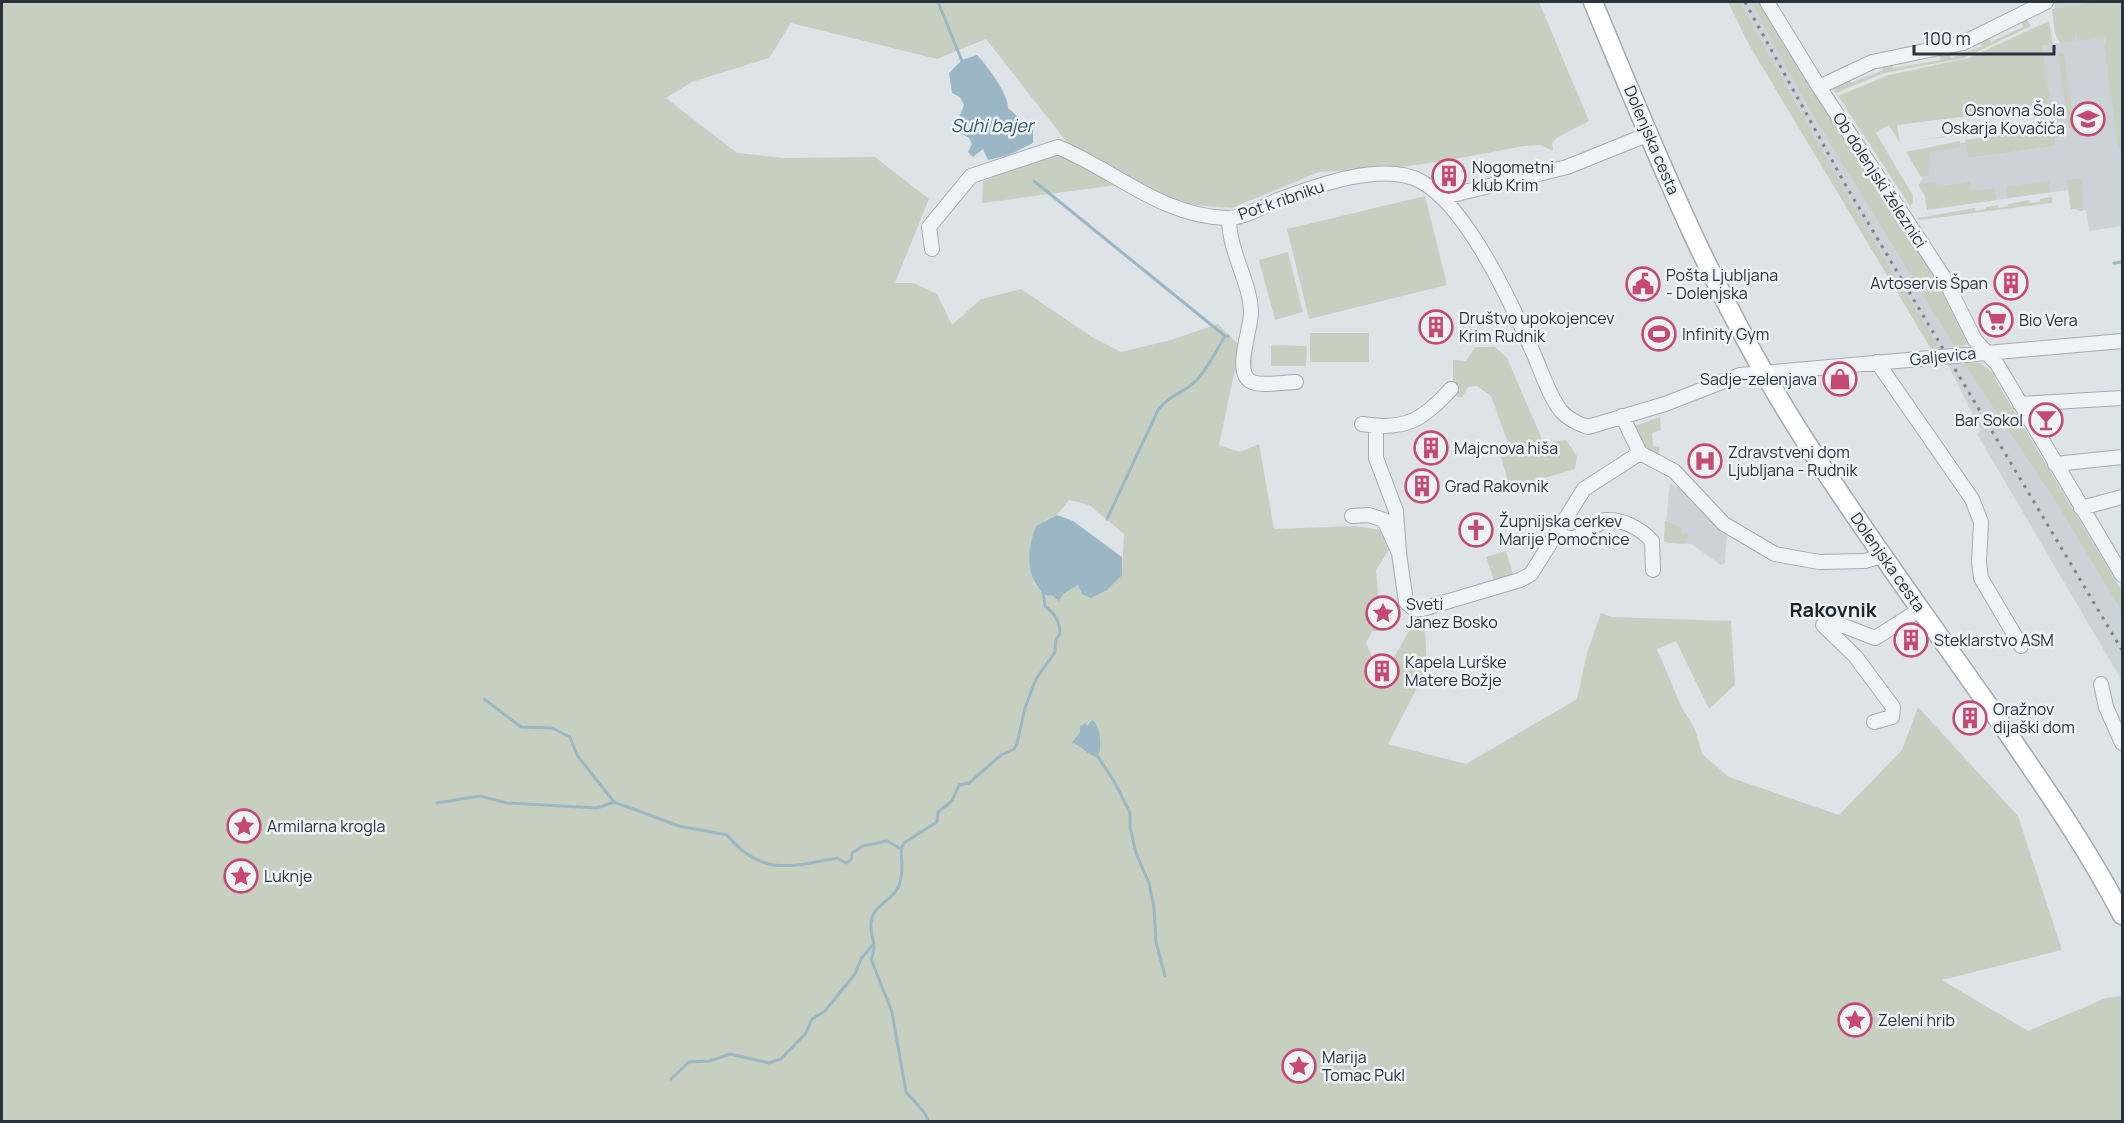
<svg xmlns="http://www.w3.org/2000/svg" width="2124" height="1123" font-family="Manrope,sans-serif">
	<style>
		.built { fill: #ccd2d8 }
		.green { fill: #c7d0c0; fill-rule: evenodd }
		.water { fill: #9bb6c5 }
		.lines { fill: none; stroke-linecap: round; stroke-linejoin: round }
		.stream { stroke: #9bb6c5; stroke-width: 3 }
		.minor-casing { stroke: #a4abb1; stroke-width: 16 }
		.major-casing { stroke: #9ea9b2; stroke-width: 21 }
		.minor { stroke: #f0f3f5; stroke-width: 14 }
		.major { stroke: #fff; stroke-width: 18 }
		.rail { stroke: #78858f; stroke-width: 3; stroke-dasharray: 3 6; stroke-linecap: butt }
		.labels { text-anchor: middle; stroke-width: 5; stroke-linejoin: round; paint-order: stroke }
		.poi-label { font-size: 16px; fill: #28333d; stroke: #edf2f4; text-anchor: start }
		.street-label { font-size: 16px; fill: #28333d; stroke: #edf2f4 }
		.water-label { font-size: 18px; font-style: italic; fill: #35586e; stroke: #edf2f4 }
		.quarter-label { font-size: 20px; font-weight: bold; fill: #1a242d; stroke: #edf2f4 }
	</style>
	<rect width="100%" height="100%" fill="#dee3e7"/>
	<!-- built -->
	<path class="built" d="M1740,2H1751L1810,111L1955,348L1941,350L1860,218Z
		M2054,2H2122V226L2089,231L2086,210L2071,209L2068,190L1974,203L1925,198L1918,151L1966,142L1968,158L2056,146L2042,46L2060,43Z
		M1962,361L2055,501L2122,613V681L1977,434L1981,431L1947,363Z
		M1670,483L1684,491L1727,532L1725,563L1721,565L1691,544L1664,542Z"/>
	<!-- green -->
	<path class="green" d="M2,2H1539L1589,121L1558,137L1552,143L1553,151L1541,145L1524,146L1450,160L1387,169L1319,172L1232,208L1179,204L1131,183L982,203L983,181L1069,145L986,39L937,59L791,23L769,58L692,82L666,98L737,153L784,158L875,157L929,199L895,283H914L937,294L952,325L981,299L1021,289L1092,337L1121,352L1171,340L1218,324L1240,346L1219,445L1240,452L1259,444L1274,529L1355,526L1380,530L1389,550L1376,570L1379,604L1382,607L1381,631H1372L1366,643L1374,661L1377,676L1383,677L1411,627L1425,628L1427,669L1388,744L1466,764L1577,699L1587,653L1601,613L1612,617L1731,621L1735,685L1709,709L1676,641L1657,649L1681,706L1695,729L1702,754L1729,777L1839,815L1902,750L1918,707L2018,816L2062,950L1942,980L2028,1031L2106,998L2122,996V1121L2,1122ZM1069,500L1089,505L1124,534L1122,571L1107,590L1078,585L1063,594L1052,595L1034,585C1027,551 1032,550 1046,520L1057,515Z
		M1728,2H1740L1860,218L1941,350L1931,349L1748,43Z
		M1751,2H1761L1938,278L1968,338V344L1955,348L1810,111Z
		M2100,2H2122V146L2118,147L2104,44L2106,43L2105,37L2077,41L2075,31V41L2060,43L2055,34L2052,9Z
		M2020,20H2027L2031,26L1964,58L1884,73L1836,93L1831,86L1848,77L1851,83L1883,70L1882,63L1892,61L1893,68L1940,60L1939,52L1950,51L1951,58L1982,46L1979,39L1988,35L1991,42L2023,27Z
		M2049,21L2053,44L2042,46L2051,106L1897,125L1900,143L1889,125L1876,133L1913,196V203L1910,206L1838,96L1889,75L1969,58Z
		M2064,53L2074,128H2069L2058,54Z
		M2051,108L2045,120L2039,125L1914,141L2038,122L2037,110Z
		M2054,128L2056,146L1968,158L1965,140Z
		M1960,141V147L1930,152L1929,175L1921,177L1906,152Z
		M2082,178L2083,211H2078L2077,208L2071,209L2067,180Z
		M1923,180L1924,183L1935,182L1936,187L1970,182L1972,191L1995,188L1997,200L1927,210L1925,196L1918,185Z
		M2049,181L2050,192L2007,198L2006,187Z
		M1425,196L1447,285L1309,319L1287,229Z
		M2052,197V203L1919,220L1917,218L1975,208L1976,211L1986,209V207L1998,205V208L2008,206V204L2029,200L2030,203L2040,202V199Z
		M1288,252L1303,312L1275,320L1259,260Z
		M1310,333H1369V362H1310Z
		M1271,345L1307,346L1306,366H1271Z
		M1475,347H1495L1507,358L1542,439L1549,442L1566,440L1577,456L1575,469L1510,488L1501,457L1512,454L1491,396L1477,386L1468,387L1462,397H1457L1453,383V360L1466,361Z
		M1968,360L1982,364L1996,375L1995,379L2122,591V613L2055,501L1962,361Z
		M1660,417L1661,430L1652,433L1653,446L1660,447L1658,454L1680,465L1739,529L1643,448L1632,427Z
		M1665,521L1682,528L1681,532L1688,534L1685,544L1664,542Z
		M1506,551L1514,578L1487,584L1494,580L1486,557Z"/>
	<!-- water -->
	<path class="water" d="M977,55C986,64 1009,95 1008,108L1033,130V143L1009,155L988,160L983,149L973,157L968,152L972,144L969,138L962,134L966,126L958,120L964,105L960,97L952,93L949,73L962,60Z
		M1057,515L1073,521L1122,557V575L1107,590L1091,598L1082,594L1078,585L1063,594L1059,601L1052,595L1048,596C1024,582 1027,549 1036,526Z
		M1092,720C1101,725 1102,749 1098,757C1087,756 1082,745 1072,743L1080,732V726L1085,723L1087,726Z"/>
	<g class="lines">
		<!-- stream -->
		<path class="stream" d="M938,2L962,61
			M1034,181L1225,336
			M2114,263L2122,262
			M1107,519L1158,410C1170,394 1184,393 1196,381C1208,368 1216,351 1225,336H1228
			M484,699L521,727L552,728L570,737L577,755L614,802L679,826L727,835C760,876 791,867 837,858L846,863L851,860L852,853L863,846L887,841L901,849L904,843L937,822L938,812L952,801L959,785L969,783L1001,755L1014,749L1017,744L1025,708L1036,679L1055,652L1056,639L1060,634C1060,621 1055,614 1045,606L1043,591
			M1098,757L1114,781L1130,813V827L1136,853L1149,883L1154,908L1156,942L1165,976
			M437,803L480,796L507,803L597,808L614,802
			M901,849C902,862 904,879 896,891C888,903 873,905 871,923C870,937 878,946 871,959L892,1012L906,1092L924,1112L929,1122
			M671,1079L689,1062L710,1061L730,1054L769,1063L781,1059L806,1033L812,1019L825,1011L855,974L861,959L874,943"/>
		<defs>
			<path id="minor" d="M1767,2L1819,87L1943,276L1975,340L1997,364L2122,575
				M1819,87L1872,62L1963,43L2046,2
				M1444,197L1567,167L1649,134
				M1229,218C1229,253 1251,283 1251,313C1251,329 1234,371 1250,381C1260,387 1284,382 1296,382
				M932,249L929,227L971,176L1058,147C1116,171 1161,216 1227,218C1244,218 1262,207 1278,200C1315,186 1385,160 1422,182C1467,207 1511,302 1532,350C1541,370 1548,394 1561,411C1568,419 1579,424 1588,427L1665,404L1740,375L2122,341
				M1877,362L1972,499L1981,522L1979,562L1981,578L2021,646
				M2020,404L2122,398
				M1622,416L1640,453L1674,471L1724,524L1775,554L1819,562L1865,561L1884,555
				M1362,424C1405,431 1423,420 1451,389
				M2055,464L2122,457
				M2081,508L2122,497
				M1352,516L1369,515L1384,520L1399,553L1396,511L1376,458V427
				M1556,534L1573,539L1605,520C1623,519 1640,528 1652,541L1653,570
				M1399,553L1406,602L1414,609H1422L1520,580L1531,574L1584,489L1640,453
				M2101,684L2106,707L2122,743
				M1874,722L1892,717L1893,707L1855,656L1823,625L1831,621L1875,638L1921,609"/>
			<path id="major" d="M1593,2C1656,154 1716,303 1806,442C1867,537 1935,629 2000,722C2043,785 2087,847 2122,915"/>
		</defs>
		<!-- minor casing -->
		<use href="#minor" class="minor-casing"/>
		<!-- major casing -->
		<use href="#major" class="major-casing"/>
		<!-- minor -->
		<use href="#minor" class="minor"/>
		<!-- major -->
		<use href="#major" class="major"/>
		<!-- rail -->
		<path class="rail" d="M1745,2L1845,184L2122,650"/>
	</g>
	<!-- icons -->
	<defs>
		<symbol id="school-ring" viewBox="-11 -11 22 22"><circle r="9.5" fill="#edf2f4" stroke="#c64971" stroke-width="1.5"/><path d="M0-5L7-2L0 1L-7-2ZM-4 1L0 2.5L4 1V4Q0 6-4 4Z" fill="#c64971"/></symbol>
		<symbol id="building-ring" viewBox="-11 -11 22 22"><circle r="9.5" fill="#edf2f4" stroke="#c64971" stroke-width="1.5"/><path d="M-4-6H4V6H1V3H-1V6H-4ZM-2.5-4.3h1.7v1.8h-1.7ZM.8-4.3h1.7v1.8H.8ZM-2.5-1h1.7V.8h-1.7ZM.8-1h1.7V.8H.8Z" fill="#c64971"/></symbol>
		<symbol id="civic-ring" viewBox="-11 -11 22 22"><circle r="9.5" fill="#edf2f4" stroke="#c64971" stroke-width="1.5"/><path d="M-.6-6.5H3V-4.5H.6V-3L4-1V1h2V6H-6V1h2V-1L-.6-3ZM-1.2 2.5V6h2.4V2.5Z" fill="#c64971"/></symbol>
		<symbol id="supermarket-ring" viewBox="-11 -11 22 22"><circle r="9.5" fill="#edf2f4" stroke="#c64971" stroke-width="1.5"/><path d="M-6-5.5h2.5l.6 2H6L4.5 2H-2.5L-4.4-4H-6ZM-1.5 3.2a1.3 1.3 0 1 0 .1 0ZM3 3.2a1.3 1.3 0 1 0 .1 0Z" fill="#c64971"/></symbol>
		<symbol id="stadium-ring" viewBox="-11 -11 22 22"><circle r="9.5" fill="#edf2f4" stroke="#c64971" stroke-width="1.5"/><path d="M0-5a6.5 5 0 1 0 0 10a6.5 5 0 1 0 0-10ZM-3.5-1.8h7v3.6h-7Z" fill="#c64971"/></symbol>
		<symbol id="shop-ring" viewBox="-11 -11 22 22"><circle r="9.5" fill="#edf2f4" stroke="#c64971" stroke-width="1.5"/><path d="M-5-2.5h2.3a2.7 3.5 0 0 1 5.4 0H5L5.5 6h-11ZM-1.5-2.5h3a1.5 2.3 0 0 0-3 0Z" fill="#c64971"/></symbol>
		<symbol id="bar-ring" viewBox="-11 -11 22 22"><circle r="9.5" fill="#edf2f4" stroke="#c64971" stroke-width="1.5"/><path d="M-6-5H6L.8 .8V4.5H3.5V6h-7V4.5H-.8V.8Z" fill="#c64971"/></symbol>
		<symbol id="hospital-ring" viewBox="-11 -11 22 22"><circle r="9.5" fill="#edf2f4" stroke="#c64971" stroke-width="1.5"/><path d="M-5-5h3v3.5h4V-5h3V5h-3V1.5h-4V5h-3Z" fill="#c64971"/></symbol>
		<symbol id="church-ring" viewBox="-11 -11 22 22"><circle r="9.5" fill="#edf2f4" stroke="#c64971" stroke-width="1.5"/><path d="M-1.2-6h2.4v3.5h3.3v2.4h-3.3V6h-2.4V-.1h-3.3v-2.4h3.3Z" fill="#c64971"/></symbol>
		<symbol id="sight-ring" viewBox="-11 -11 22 22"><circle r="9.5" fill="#edf2f4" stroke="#c64971" stroke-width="1.5"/><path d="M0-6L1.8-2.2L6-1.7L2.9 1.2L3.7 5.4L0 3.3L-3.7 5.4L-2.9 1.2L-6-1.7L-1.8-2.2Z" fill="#c64971"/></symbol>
	</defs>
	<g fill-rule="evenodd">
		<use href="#school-ring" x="2069" y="100" width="38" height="38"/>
		<use href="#building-ring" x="1430" y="157" width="38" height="38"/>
		<use href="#building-ring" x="1992" y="264" width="38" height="38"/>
		<use href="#civic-ring" x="1624" y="265" width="38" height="38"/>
		<use href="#supermarket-ring" x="1977" y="301" width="38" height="38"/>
		<use href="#building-ring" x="1417" y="308" width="38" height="38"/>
		<use href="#stadium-ring" x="1640" y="315" width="38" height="38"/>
		<use href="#shop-ring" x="1821" y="360" width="38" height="38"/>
		<use href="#bar-ring" x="2027" y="401" width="38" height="38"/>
		<use href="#building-ring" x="1412" y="429" width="38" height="38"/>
		<use href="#hospital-ring" x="1686" y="442" width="38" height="38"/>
		<use href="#building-ring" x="1403" y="467" width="38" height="38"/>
		<use href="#church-ring" x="1457" y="511" width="38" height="38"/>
		<use href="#sight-ring" x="1364" y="594" width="38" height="38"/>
		<use href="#building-ring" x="1892" y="621" width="38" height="38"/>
		<use href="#building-ring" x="1363" y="652" width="38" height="38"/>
		<use href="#building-ring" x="1951" y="699" width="38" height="38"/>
		<use href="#sight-ring" x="225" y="807" width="38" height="38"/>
		<use href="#sight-ring" x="222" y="857" width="38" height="38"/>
		<use href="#sight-ring" x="1836" y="1001" width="38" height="38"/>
		<use href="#sight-ring" x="1280" y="1047" width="38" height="38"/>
	</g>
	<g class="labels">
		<!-- poi labels -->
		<g class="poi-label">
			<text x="2065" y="116" text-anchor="end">Osnovna Šola<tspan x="2065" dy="18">Oskarja Kovačiča</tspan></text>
			<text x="1472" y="173">Nogometni<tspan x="1472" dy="18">klub Krim</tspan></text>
			<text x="1666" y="281">Pošta Ljubljana<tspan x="1666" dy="18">- Dolenjska</tspan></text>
			<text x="1988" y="289" text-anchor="end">Avtoservis Špan</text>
			<text x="1459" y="324">Društvo upokojencev<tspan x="1459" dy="18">Krim Rudnik</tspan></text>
			<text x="2019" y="326">Bio Vera</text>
			<text x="1682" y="340">Infinity Gym</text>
			<text x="1817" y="385" text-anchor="end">Sadje-zelenjava</text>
			<text x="2023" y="426" text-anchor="end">Bar Sokol</text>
			<text x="1454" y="454">Majcnova hiša</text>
			<text x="1728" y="458">Zdravstveni dom<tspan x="1728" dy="18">Ljubljana - Rudnik</tspan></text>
			<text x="1445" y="492">Grad Rakovnik</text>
			<text x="1499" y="527">Župnijska cerkev<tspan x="1499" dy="18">Marije Pomočnice</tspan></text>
			<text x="1406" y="610">Sveti<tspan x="1406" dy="18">Janez Bosko</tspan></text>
			<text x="1934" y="646">Steklarstvo ASM</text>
			<text x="1405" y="668">Kapela Lurške<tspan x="1405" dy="18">Matere Božje</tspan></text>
			<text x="1993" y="715">Oražnov<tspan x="1993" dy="18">dijaški dom</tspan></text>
			<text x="267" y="832">Armilarna krogla</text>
			<text x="264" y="882">Luknje</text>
			<text x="1878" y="1026">Zeleni hrib</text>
			<text x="1322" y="1063">Marija<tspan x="1322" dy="18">Tomac Pukl</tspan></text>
		</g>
		<!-- street labels -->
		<g class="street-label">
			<text transform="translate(1652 140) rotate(67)" y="6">Dolenjska cesta</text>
			<text transform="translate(1880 180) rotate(57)" y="6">Ob dolenjski železnici</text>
			<text transform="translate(1281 200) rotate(-19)" y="6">Pot k ribniku</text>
			<text transform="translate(1943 356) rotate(-6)" y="6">Galjevica</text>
			<text transform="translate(1888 562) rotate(55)" y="6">Dolenjska cesta</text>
		</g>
		<!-- water labels -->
		<g class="water-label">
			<text x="992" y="132">Suhi bajer</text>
		</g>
		<!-- quarter labels -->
		<g class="quarter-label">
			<text x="1833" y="617">Rakovnik</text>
		</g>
	</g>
	<!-- border -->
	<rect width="2124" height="1123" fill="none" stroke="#28333d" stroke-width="6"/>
	<!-- scale -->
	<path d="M1914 45v9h140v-9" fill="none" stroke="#28333d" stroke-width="3"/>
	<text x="1923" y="45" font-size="18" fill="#28333d" stroke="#edf2f4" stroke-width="4.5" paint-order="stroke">100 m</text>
</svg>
